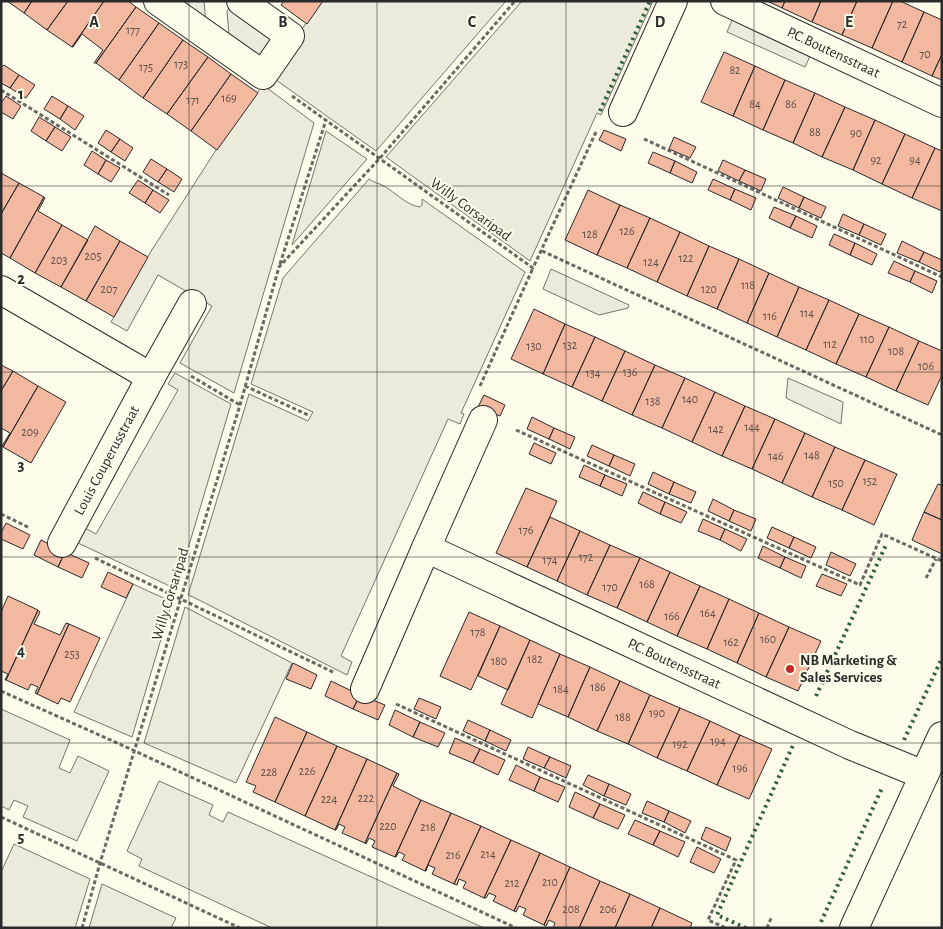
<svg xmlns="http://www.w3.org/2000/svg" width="943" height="929" font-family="'Alegreya Sans',sans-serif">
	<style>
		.green { fill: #ecebdb; stroke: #74746e }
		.building { fill: #f2b8a0; stroke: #2b2b2b }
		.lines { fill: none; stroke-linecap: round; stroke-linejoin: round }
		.street-casing { stroke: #2b2b2b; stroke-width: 30 }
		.path { stroke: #6a6964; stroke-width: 3; stroke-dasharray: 4 2.5; stroke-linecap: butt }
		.street { stroke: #fdfbea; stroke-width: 28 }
		.hedge { stroke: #34623c; stroke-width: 4; stroke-dasharray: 2.5 4; stroke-linecap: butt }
		.grid { fill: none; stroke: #2b2b2b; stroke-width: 1; stroke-opacity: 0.55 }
		.poi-dot { fill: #c62828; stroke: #fdfbea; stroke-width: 2 }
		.labels { text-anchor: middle; stroke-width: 4; stroke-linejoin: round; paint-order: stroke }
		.number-label { font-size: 12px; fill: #5d4e48 }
		.street-label { font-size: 15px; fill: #2b2b2b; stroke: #fdfbea }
		.poi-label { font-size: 15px; font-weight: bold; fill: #2b2b2b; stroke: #fdfbea; text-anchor: start }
		.grid-label { font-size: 16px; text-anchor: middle; font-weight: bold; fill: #2b2b2b; stroke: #fdfbea; stroke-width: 4; stroke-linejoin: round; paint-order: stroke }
	</style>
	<rect width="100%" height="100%" fill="#fdfbea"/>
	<!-- green -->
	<path class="green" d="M175,1H204L206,25Z
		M322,1H506L376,151L269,75Z
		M522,1H653L601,115L597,113L530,261L386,157Z
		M229,8L279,43L261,68L230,46L227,11Z
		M733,18L811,54L805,67L727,32Z
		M263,85L314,123L234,393L180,363L212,306L158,275L127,331L111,322L148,256L216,150Z
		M326,131L367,159L292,245Z
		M369,179C374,183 379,183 384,186C396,193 406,205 420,207L422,205V199L525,272L461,413L464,414L460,424L448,419L341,656L352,662L347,675L195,598L188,595L249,394L308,421L313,412L251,384L283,278Z
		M551,269L629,305L628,308L599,315L543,289Z
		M175,373L231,404L176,589L78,543L85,528L96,534L178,390L168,384Z
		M788,378L843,402L841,424L786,398Z
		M133,584L172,602L132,737L74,712Z
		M185,607L292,663L236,783L144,743Z
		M1,709L70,740L59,768L70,773L78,756L109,771L77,841L23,817L28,806L14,800L9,810L1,806Z
		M159,781L213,805L209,815L223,822L228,812L484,928H272L139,866L142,859L127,851Z
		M14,844L90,879L75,928H1V872Z
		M102,884L176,918L171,928H89Z"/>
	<!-- building -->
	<path class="building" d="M7,1H32L24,13Z
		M32,1H68L47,30L24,13Z
		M68,1H104L72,47L47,30Z
		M104,1H128L136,7L96,63H94L103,50L82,34L73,47H72Z
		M284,1H323L307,24L281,5Z
		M767,1H785L782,8Z
		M785,1H821L812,22L782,8Z
		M821,1H857L842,35L812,22Z
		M857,1H893L872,48L842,35Z
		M893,1H900L924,12L902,62L872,48Z
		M136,7L159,23L119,80L96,63Z
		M924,12L942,20V54L932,76L902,62Z
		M159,23L183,40L143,98L119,80Z
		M183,40L208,57L167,114L143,98Z
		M724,52L755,66L733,116L701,102Z
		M942,54V80L932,76Z
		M208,57L231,74L191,131L167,114Z
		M4,65L19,75L10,88L1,83V68Z
		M755,66L785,80L763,130L733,116Z
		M231,74L258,93L217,150L191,131Z
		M19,75L35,85L26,98L10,88Z
		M785,80L815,93L793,143L763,130Z
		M815,93L845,107L822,157L793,143Z
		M6,96L21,106L13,119L1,112V103Z
		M52,96L68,106L60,119L44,109Z
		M68,106L84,116L75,130L60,119Z
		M845,107L875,120L853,170L822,157Z
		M39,117L55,127L46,141L31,131Z
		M875,120L905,134L882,184L853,170Z
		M55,127L71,137L62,151L46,141Z
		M106,130L120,139L111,152L98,143Z
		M604,130L626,139L621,151L599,140Z
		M905,134L935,148L912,198L882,184Z
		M674,137L696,147L690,158L669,149Z
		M120,139L133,148L125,161L111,152Z
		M935,148L942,151V211L912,198Z
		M92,151L106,160L98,174L84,165Z
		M653,152L675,161L670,173L648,163Z
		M151,159L167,169L158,182L143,172Z
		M106,160L120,168L111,182L98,174Z
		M723,160L745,170L739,181L718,171Z
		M675,161L697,172L692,183L670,173Z
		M167,169L182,179L174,192L158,182Z
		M745,170L766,179L761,191L739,181Z
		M1,173L19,183L1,214Z
		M713,179L735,189L730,200L708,190Z
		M138,180L153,190L145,203L129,193Z
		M19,183L44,197L10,258L1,253V214Z
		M783,187L804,197L799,208L778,198Z
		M735,189L756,198L751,210L730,200Z
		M153,190L169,200L160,213L145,203Z
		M588,190L620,205L597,255L565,240Z
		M44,197L45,198L38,211L62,225L35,273L10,258Z
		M804,197L826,207L821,218L799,208Z
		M620,205L650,218L627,268L597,255Z
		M774,207L796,216L790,228L769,218Z
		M843,214L864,224L859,235L838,226Z
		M796,216L817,226L812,238L790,228Z
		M650,218L680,232L657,282L627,268Z
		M864,224L886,234L881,245L859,235Z
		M62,225L88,240L61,287L35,273Z
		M95,226L120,241L86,301L61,287Z
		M680,232L709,246L687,296L657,282Z
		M834,234L855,243L850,255L829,245Z
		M120,241L148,257L114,317L86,301Z
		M902,241L924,252L919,262L897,253Z
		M855,243L877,254L872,265L850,255Z
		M709,246L739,259L717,309L687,296Z
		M924,252L942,260V269L940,272L919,262Z
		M739,259L769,273L747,323L717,309Z
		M894,261L915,271L910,282L888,273Z
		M915,271L937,281L932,293L910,282Z
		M769,273L799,287L777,337L747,323Z
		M799,287L829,300L806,350L777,337Z
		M829,300L859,314L836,364L806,350Z
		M534,309L565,324L543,374L511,359Z
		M859,314L889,327L866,377L836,364Z
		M565,324L595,337L572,387L543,374Z
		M889,327L919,341L896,391L866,377Z
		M595,337L625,351L602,401L572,387Z
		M919,341L942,351V375L928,405L896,391Z
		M625,351L655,365L632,415L602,401Z
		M1,365L13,371L1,391Z
		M655,365L685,378L662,428L632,415Z
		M13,371L38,386L3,447L2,446L10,433L1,428V391Z
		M685,378L715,392L692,442L662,428Z
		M38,386L66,402L31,463L3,447Z
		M715,392L745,406L722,456L692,442Z
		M484,395L505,405L500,416L478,407Z
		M745,406L775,419L752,469L722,456Z
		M532,417L554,428L549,439L527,429Z
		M775,419L805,433L782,483L752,469Z
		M554,428L575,437L570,449L549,439Z
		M805,433L835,447L812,497L782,483Z
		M534,443L556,453L551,464L529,454Z
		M592,445L614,455L609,466L587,456Z
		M835,447L865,460L842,510L812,497Z
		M614,455L635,464L630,476L609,466Z
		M865,460L897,474L874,525L842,510Z
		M584,465L605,475L600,486L579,477Z
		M653,472L674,482L669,494L648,484Z
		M605,475L627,484L622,496L600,486Z
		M674,482L696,492L691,503L669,494Z
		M938,484L942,485V520L924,512Z
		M526,488L557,501L527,567L496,553Z
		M643,492L665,502L660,514L638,503Z
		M713,499L734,510L729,521L708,511Z
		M665,502L687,512L681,523L660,514Z
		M734,510L756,519L751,531L729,521Z
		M924,512L942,520V554L912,540Z
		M550,517L580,531L557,581L527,567Z
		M703,519L725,529L720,540L698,531Z
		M6,523L30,535L23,549L1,539V533Z
		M772,527L794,537L789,548L767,538Z
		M725,529L747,539L741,551L720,540Z
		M580,531L610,545L587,595L557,581Z
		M794,537L816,547L811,558L789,548Z
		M41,540L65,552L58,567L34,555Z
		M610,545L640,558L617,608L587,595Z
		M763,546L785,557L780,568L758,558Z
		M65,552L89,563L82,578L58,567Z
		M831,552L856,564L850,576L826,565Z
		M785,557L806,566L801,578L780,568Z
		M640,558L670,572L647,622L617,608Z
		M108,572L133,584L126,598L101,587Z
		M670,572L700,586L677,636L647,622Z
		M822,574L847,584L841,596L816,586Z
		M700,586L729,599L707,649L677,636Z
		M8,596L38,610L6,680H5L8,674L1,671V612Z
		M729,599L759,613L737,663L707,649Z
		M38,610L40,612L34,624L60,635L66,623L69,624L37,694L35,693L38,687L31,684L28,690L6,680Z
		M469,612L500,626L471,690L440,676Z
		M759,613L789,627L766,677L737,663Z
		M69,624L100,638L70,702L61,698L58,704L37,694Z
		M500,626L530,640L508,690L478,676Z
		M789,627L821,641L798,691L766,677Z
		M530,640L560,654L532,718L501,704Z
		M560,654L590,667L568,717L538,704Z
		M293,663L317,675L311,689L286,679Z
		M590,667L620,681L597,731L568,717Z
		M331,681L360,695L353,709L325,696Z
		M620,681L650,695L628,744L597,731Z
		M360,695L385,705L378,720L353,709Z
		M650,695L680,708L657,758L628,744Z
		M419,698L441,707L436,719L414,709Z
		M680,708L710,721L687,771L657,758Z
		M395,710L420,722L413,737L389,725Z
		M275,717L307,732L275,802L253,792L256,786L246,782Z
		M468,720L490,730L485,741L463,731Z
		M710,721L740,735L717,785L687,771Z
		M420,722L445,733L438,747L413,737Z
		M490,730L511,740L506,751L485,741Z
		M307,732L337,746L305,816L275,802Z
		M740,735L772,749L749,799L717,785Z
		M455,738L480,749L473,763L449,753Z
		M337,746L367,759L335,830L305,816Z
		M528,747L550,757L544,768L523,759Z
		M480,749L505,760L498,775L473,763Z
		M550,757L571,766L566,778L544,768Z
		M367,759L397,773L365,843L342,833L345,827L339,824L336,830H335Z
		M516,765L540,777L534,791L509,780Z
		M397,773L399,774L393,786L421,800L395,857L372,847L375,841L369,838L366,844L365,843Z
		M588,775L609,784L604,796L583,785Z
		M540,777L565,787L558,802L534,791Z
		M609,784L631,794L626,805L604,796Z
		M575,792L600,804L593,818L569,807Z
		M421,800L451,813L425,871L402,860L405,855L399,852L396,857H395Z
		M647,801L669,811L664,822L642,813Z
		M600,804L625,815L618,829L593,818Z
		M669,811L691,821L685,833L664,822Z
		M451,813L481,826L454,884L432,874L435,868L428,865L426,871H425Z
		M635,820L660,831L653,845L628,834Z
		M481,826L511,840L484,898L463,888L466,882L459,879L457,885L454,884Z
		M706,827L731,838L726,851L701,839Z
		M660,831L685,842L678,857L653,845Z
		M511,840L540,853L514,911L493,901L496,896L489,893L486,898H484Z
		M697,847L721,859L714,873L690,862Z
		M540,853L570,867L544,925L523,915L526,909L519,906L516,912L514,911Z
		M570,867L600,881L579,928H553L555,923L549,920L546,926L544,925Z
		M600,881L630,894L615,928H579Z
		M630,894L660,908L651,928H615Z
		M660,908L692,923L690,928H651Z"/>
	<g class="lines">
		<defs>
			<g id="street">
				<path d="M158,1L263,75L290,36L241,1"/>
				<path id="s1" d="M725,1L942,103"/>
				<path d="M623,112L673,1"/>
				<path d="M1,290L151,377"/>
				<path id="s2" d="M483,420L426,548L850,745L924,775"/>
				<path id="s3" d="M62,543L151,377L192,304"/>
				<path d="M365,689L426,548"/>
				<path d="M854,928L942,736"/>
			</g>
		</defs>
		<!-- street casing -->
		<use href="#street" class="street-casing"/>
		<!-- path -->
		<path class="path" d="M1,90L169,195
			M292,96L533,268L596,132
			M644,139L942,277
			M542,251L942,435
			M280,264L326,120
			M191,376L240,405
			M245,386L308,415
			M480,386L533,268
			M516,430L860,585L882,534L942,561
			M1,514L30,528
			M95,558L335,673
			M926,578L936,559
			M1,691L135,751L516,928
			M396,704L736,860L708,920L726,928
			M1,817L240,928
			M82,928L100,863L240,405L279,267L380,158L515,1
			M767,928L772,916"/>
		<!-- street -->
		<use href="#street" class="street"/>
		<!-- hedge -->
		<path class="hedge" d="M600,111L650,1
			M816,696L886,545
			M904,740L942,658
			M821,922L882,788
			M746,928L717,915L794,743"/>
	</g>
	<!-- grid -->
	<path class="grid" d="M189,1V928M377,1V928M566,1V928M754,1V928M1,186H942M1,372H942M1,557H942M1,743H942"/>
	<!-- markers -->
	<circle class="poi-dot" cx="790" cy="669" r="5"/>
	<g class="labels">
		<!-- number labels -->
		<g class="number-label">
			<text x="902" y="28">72</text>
			<text x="133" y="34">177</text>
			<text x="925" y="58">70</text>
			<text x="181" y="68">173</text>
			<text x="146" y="71">175</text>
			<text x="735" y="74">82</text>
			<text x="229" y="102">169</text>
			<text x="193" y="104">171</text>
			<text x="755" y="108">84</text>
			<text x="791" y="108">86</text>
			<text x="815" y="136">88</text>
			<text x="856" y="137">90</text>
			<text x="876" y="164">92</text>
			<text x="915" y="164">94</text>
			<text x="627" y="235">126</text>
			<text x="590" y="238">128</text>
			<text x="93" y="260">205</text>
			<text x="686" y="262">122</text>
			<text x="59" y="264">203</text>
			<text x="651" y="266">124</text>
			<text x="748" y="289">118</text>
			<text x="109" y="293">207</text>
			<text x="709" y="293">120</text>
			<text x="807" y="317">114</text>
			<text x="770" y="320">116</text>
			<text x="867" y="343">110</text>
			<text x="830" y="348">112</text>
			<text x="570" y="349">132</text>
			<text x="534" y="350">130</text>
			<text x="896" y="355">108</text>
			<text x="926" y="370">106</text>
			<text x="630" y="376">136</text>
			<text x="593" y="377">134</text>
			<text x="690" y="403">140</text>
			<text x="653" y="405">138</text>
			<text x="752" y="431">144</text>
			<text x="716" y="433">142</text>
			<text x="30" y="436">209</text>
			<text x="812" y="459">148</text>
			<text x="776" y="460">146</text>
			<text x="870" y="485">152</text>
			<text x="836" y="487">150</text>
			<text x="526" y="534">176</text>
			<text x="586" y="561">172</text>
			<text x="550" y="564">174</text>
			<text x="647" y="588">168</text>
			<text x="610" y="591">170</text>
			<text x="708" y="617">164</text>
			<text x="672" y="620">166</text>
			<text x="478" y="636">178</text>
			<text x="768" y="643">160</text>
			<text x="731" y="646">162</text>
			<text x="72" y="658">253</text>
			<text x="535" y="663">182</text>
			<text x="499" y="665">180</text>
			<text x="598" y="691">186</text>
			<text x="561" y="693">184</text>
			<text x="657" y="717">190</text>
			<text x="623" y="721">188</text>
			<text x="718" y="745">194</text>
			<text x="680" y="748">192</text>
			<text x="740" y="772">196</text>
			<text x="307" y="775">226</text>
			<text x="269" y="776">228</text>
			<text x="366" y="802">222</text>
			<text x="329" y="803">224</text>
			<text x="388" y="830">220</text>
			<text x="428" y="831">218</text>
			<text x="488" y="858">214</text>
			<text x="453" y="859">216</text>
			<text x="550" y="886">210</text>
			<text x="512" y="887">212</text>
			<text x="571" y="913">208</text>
			<text x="608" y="913">206</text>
		</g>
		<!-- street labels -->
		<g class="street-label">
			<text dy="5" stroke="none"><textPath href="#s1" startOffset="120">P.C.Boutensstraat</textPath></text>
			<text transform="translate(471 209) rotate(36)" y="5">Willy Corsaripad</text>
			<text dy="5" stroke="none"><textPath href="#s3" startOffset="94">Louis Couperusstraat</textPath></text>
			<text transform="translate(170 594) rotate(-73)" y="5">Willy Corsaripad</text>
			<text dy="5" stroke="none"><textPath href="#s2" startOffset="414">P.C.Boutensstraat</textPath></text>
		</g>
		<!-- poi labels -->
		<g class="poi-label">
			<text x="800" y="665">NB Marketing &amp;<tspan x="800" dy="17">Sales Services</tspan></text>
		</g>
	</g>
	<g class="grid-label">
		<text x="94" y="27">A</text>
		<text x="283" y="27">B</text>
		<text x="472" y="27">C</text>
		<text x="660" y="27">D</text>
		<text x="849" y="27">E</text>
		<text x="21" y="99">1</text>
		<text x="21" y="284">2</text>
		<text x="21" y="470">3</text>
		<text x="21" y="656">4</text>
		<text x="21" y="842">5</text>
	</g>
	<!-- border -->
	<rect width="943" height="929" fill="none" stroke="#2b2b2b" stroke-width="5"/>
</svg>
